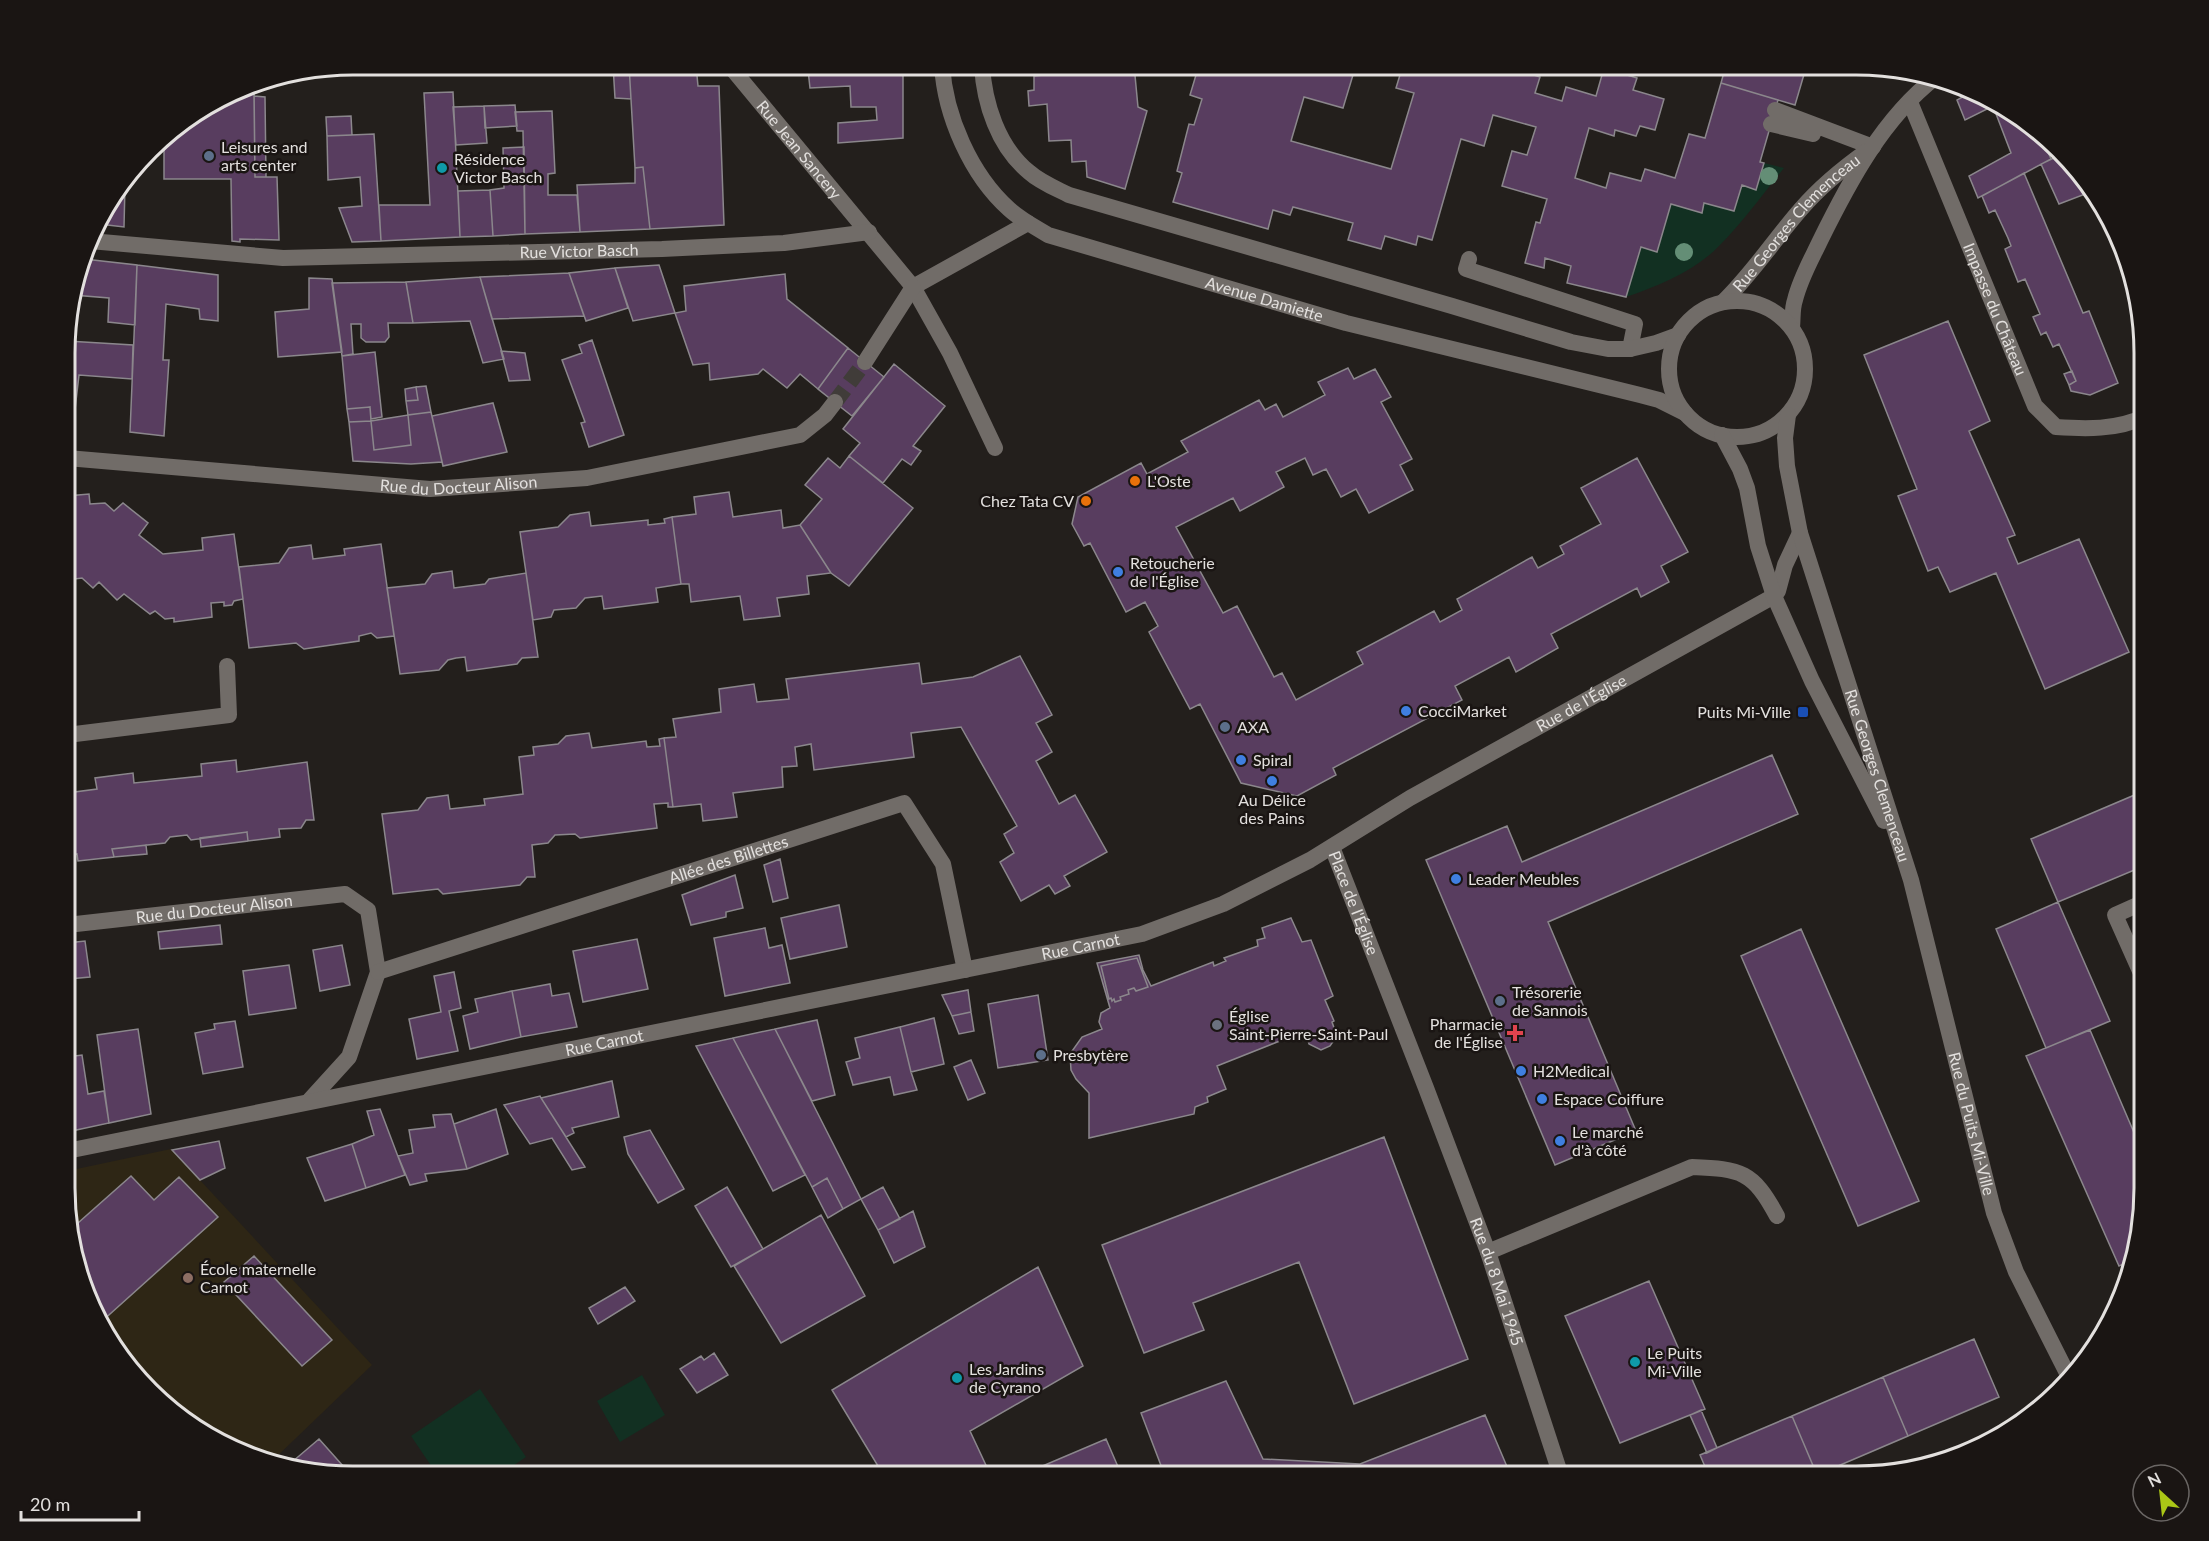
<svg xmlns="http://www.w3.org/2000/svg" width="2209" height="1541" font-family="Lato,sans-serif">
	<style>
		.education { fill: #2e2615 }
		.green { fill: #123022 }
		.building { fill: #583d5f; stroke: #8b878c; stroke-width: 1.5 }
		.lines { fill: none; stroke-linecap: round; stroke-linejoin: round }
		.minor-tunnel { stroke: #403c39; stroke-width: 16; stroke-dasharray: 16 8; stroke-linecap: butt }
		.service { stroke: #716c68; stroke-width: 16 }
		.pedestrian { stroke: #716c68; stroke-width: 16 }
		.minor { stroke: #716c68; stroke-width: 16 }
		.secondary { stroke: #716c68; stroke-width: 16 }
		.tree { fill: #648e76 }
		.service-dot { fill: #5c6f8a; stroke: #1a1513; stroke-width: 2 }
		.culture-dot { fill: #0f9aa8; stroke: #1a1513; stroke-width: 2 }
		.food-dot { fill: #e8710a; stroke: #1a1513; stroke-width: 2 }
		.shop-dot { fill: #3f7fe0; stroke: #1a1513; stroke-width: 2 }
		.transit-dot { fill: #1a4fb4; stroke: #1a1513; stroke-width: 2 }
		.worship-dot { fill: #6b7280; stroke: #1a1513; stroke-width: 2 }
		.health-dot { fill: #e0444e; stroke: #1a1513; stroke-width: 2 }
		.education-dot { fill: #8d6e63; stroke: #1a1513; stroke-width: 2 }
		.labels { text-anchor: middle; stroke-width: 5; stroke-linejoin: round; paint-order: stroke }
		.poi-label { font-size: 16px; fill: #e3e0de; stroke: #1a1513; text-anchor: start }
		.street-label { font-size: 16px; fill: #e3e0de; stroke: #1a1513 }
		.rim { fill: none; stroke: #e3e0de; stroke-width: 3 }
	</style>
	<rect width="100%" height="100%" fill="#231f1c"/>
	<!-- education -->
	<path class="education" d="M171,1149L372,1365L270,1463L260,1461L178,1417L103,1332L67,1225V1171Z"/>
	<!-- green -->
	<path class="green" d="M1764,163L1784,168C1763,194 1743,222 1719,246C1695,271 1658,286 1626,297L1641,247L1657,252L1671,204L1702,212L1704,203L1734,211L1742,185L1756,189Z
		M642,1375L665,1415L620,1442L597,1401Z
		M480,1389L526,1457L498,1476H438L411,1436Z"/>
	<!-- building -->
	<path class="building" d="M613,65H629L631,99L615,98Z
		M629,65H696L698,86H719L724,225L650,229L643,167L635,168Z
		M819,65H904L903,66L818,69Z
		M1070,65H1134L1138,107L1147,111L1125,189L1087,177L1086,161L1072,162L1071,140L1049,141L1047,104L1029,106L1028,91L1034,90V76L1071,72Z
		M1199,65H1356L1343,108L1304,97L1291,141L1391,169L1414,93L1396,88L1403,65H1520L1519,70L1540,77L1535,93L1562,101L1566,87L1596,96L1604,68L1637,78L1633,90L1664,99L1655,130L1640,126L1636,136L1615,130L1614,136L1589,128L1575,178L1606,188L1610,173L1641,181L1645,169L1675,178L1689,134L1705,138L1721,83L1778,100L1760,162L1764,163L1756,190L1742,185L1734,211L1704,203L1702,213L1671,204L1657,252L1641,247L1626,297L1567,283L1571,266L1545,258L1544,268L1525,263L1536,222L1540,223L1547,199L1502,186L1512,151L1527,155L1536,127L1493,115L1484,146L1461,139L1432,240L1418,236L1416,245L1385,236L1381,249L1348,240L1353,223L1293,207L1290,215L1273,210L1268,229L1173,202L1182,173L1177,171L1189,124L1194,125L1202,99L1190,95Z
		M1726,65H1783L1805,71L1795,105L1721,83Z
		M1783,65H1816L1814,73Z
		M903,66V138L838,143V123L877,120L876,107H851L850,86L810,88L808,70Z
		M254,84L255,177H277L279,240L240,239V242L232,241L231,179H164V135L243,86Z
		M453,92L460,237L381,241L379,205H430L424,93Z
		M1971,92L2031,124L2040,134L2051,159L1978,198L1969,176L2011,153L1993,106L1965,120L1957,100Z
		M254,96L265,97L266,177H255Z
		M515,105L517,126L485,128L484,106Z
		M484,106L487,143L456,145L453,107Z
		M552,111L555,173L548,174V195H577L580,232L525,234L523,131H517L515,112Z
		M351,116L352,135L327,136L326,117Z
		M374,134L381,241L352,242L339,208L362,206L360,177L328,180L327,136Z
		M524,147L525,234L493,236L490,190L504,188L503,148Z
		M2058,156L2088,193L2059,204L2041,164Z
		M643,167L650,229L580,232L577,185L635,183V168Z
		M2024,173L2083,313L2089,311L2118,383L2090,395L2071,391L2069,385L2076,381L2059,344L2053,347L2046,332L2041,335L2033,317L2040,314L2025,279L2018,282L2005,249L2011,246L2008,238L1995,210L1989,213L1982,196Z
		M125,185L124,227L99,224V219Z
		M490,190L493,236L460,237L458,191Z
		M84,259L137,265L135,325L108,322L109,298L73,295Z
		M137,265L218,275V321L200,319L199,309L166,304L163,360H169L164,436L130,432Z
		M659,265L675,313L633,321L615,268Z
		M615,268L628,308L586,321L569,273Z
		M569,273L584,316L492,319L480,277Z
		M785,274L787,299L848,348L818,389L800,374L787,388L763,369L758,374L710,380L709,363L693,365L675,313L686,311L684,286Z
		M480,277L504,359L483,363L470,321L413,323L406,282Z
		M309,278L332,279L342,352L278,357L275,312L309,309Z
		M406,282L413,323H388L389,337L385,342H366L361,338V324H351L353,354L342,356L332,283Z
		M1948,321L1990,421L1969,431L2015,535L2007,538L2018,564L2079,539L2129,652L2045,689L1996,573L1950,592L1938,567L1928,571L1898,496L1917,489L1864,355Z
		M592,340L624,435L589,447L581,423L585,422L562,360L582,353L579,345Z
		M67,341L133,345L132,379L79,375L73,427L67,426Z
		M848,348L884,377L852,416L818,389Z
		M501,351L525,353L530,380L509,381Z
		M375,352L382,417L371,419L370,407L347,409L342,356Z
		M894,364L945,406L913,446L921,451L911,465L902,459L883,483L849,456L860,443L843,429Z
		M1348,368L1354,379L1375,369L1391,397L1381,402L1412,459L1400,465L1413,490L1369,513L1356,489L1341,497L1326,469L1313,475L1305,458L1276,472L1284,487L1240,511L1233,498L1176,527L1223,613L1237,606L1274,677L1282,673L1296,700L1363,664L1357,652L1393,633L1434,611L1440,622L1462,610L1457,599L1532,557L1538,568L1564,554L1560,546L1601,524L1581,488L1637,458L1688,552L1661,566L1669,582L1641,597L1637,588L1551,634L1558,648L1516,672L1509,657L1455,686L1462,700L1333,768L1336,775L1297,796L1241,783L1200,704L1190,709L1149,632L1158,626L1145,602L1126,612L1090,543L1084,546L1072,524L1078,497L1141,463L1147,474L1188,452L1181,441L1259,400L1265,410L1276,404L1283,417L1325,395L1318,382Z
		M2072,371L2076,381L2069,385L2064,374Z
		M426,386L431,412L408,415L406,401L418,400L416,387Z
		M416,387L418,400L406,401L405,389Z
		M493,403L507,452L443,466L432,416Z
		M370,407L371,421L349,422L347,409Z
		M431,412L442,462L411,464L353,461L349,422L371,421L374,450L411,445L408,415Z
		M408,415L411,445L374,450L371,421Z
		M849,456L913,508L849,586L831,573L800,525L822,499L805,485L828,458L840,468Z
		M729,492L733,517L781,510L783,528L800,525L831,573L807,576L809,594L777,598L780,616L744,620L740,596L691,602L689,584H681L672,517L696,514L694,497Z
		M89,494L90,504L105,503L114,511L123,503L148,523L139,535L163,554L203,550L202,538L234,534L243,599L234,601L232,605L224,606V602L211,603L212,617L174,622V618L165,619L155,611L150,614L124,594L117,600L99,582L93,588L82,578L67,580V496Z
		M589,512L591,526L648,520V525L665,523L664,519L672,517L681,584L656,588L658,602L604,609L602,596L585,598L576,608L554,610L551,617L533,620L520,532L558,527L570,515Z
		M381,544L394,636L377,638L371,633L359,636V641L304,649L296,643L249,648L239,567L279,563L289,548L311,545L313,559L345,555L344,549Z
		M452,571L454,588L485,584L489,579L526,573L538,657L522,658L517,664L467,671L465,657L456,658L448,660L439,670L400,674L387,588L425,584L432,574Z
		M1020,656L1052,715L1036,723L1052,752L1036,761L1059,804L1075,795L1107,852L1064,876L1070,886L1055,894L1049,885L1021,901L1000,862L1014,853L1004,834L1017,826L961,727L911,733L914,757L814,770L811,744L795,747L797,766L782,767L783,787L733,793L737,817L703,821L701,804L673,807L664,738L676,737L673,719L721,712L719,689L754,684L757,702L789,699L786,679L919,663L922,684L973,677Z
		M589,733L592,748L646,741L647,747L660,746L659,739L664,738L673,807H668V803L654,804L657,828L580,838L575,834L555,835L548,843L532,845L535,877H527L520,885L443,894L438,889L393,894L382,814L418,810L427,798L448,795L450,809L485,805L484,799L523,794L519,757L534,755L533,747L558,744L566,736Z
		M1772,755L1798,814L1548,922L1636,1131L1555,1165L1426,860L1507,826L1522,862Z
		M236,760L237,772L307,762L314,820H306L301,828L279,829L280,837L248,841L247,832L191,840L187,835L170,837L165,843L112,849L114,857L78,861L77,854L67,856V793L97,789L95,778L133,773L134,783L202,776L201,764Z
		M2144,791V866L2058,902L2031,839Z
		M247,832L248,841L201,847L200,838Z
		M146,845L147,854L114,857L112,849Z
		M780,859L788,898L773,902L764,865Z
		M735,875L743,908L726,912V917L691,925L682,895Z
		M2058,902L2110,1021L2046,1048L1996,929Z
		M839,905L847,947L790,959L781,918Z
		M1291,918L1302,942L1311,940L1333,996L1325,1000L1334,1021L1332,1022L1337,1036L1330,1046L1321,1050L1309,1044L1305,1031L1217,1066L1226,1089L1207,1097L1208,1102L1195,1107L1194,1114L1089,1138V1093L1076,1079L1071,1070L1070,1054L1082,1037L1102,1029L1099,1022L1101,1013L1110,1008L1097,963L1139,955L1143,970L1151,986L1213,962L1214,966L1226,961L1224,958L1258,946L1257,940L1265,938L1262,928Z
		M220,925L222,944L160,949L158,932Z
		M765,928L769,948L782,945L790,983L725,996L714,938Z
		M1801,929L1919,1201L1858,1226L1741,956Z
		M637,939L648,989L583,1002L573,951Z
		M85,941L90,977L69,979L67,943Z
		M342,945L350,985L320,991L313,950Z
		M1137,958L1148,987L1136,991L1134,988L1128,990L1129,994L1120,997L1121,1000L1115,1002L1114,999L1112,1001L1111,998L1109,999L1101,966Z
		M289,965L296,1008L249,1015L243,971Z
		M454,972L461,1008L449,1011L458,1051L417,1059L409,1019L441,1012L434,976Z
		M550,984L552,996L569,993L577,1027L521,1037L512,991Z
		M968,990L971,1012L952,1016L942,995Z
		M512,991L521,1037L470,1049L463,1016L478,1012L475,999Z
		M1038,995L1048,1060L998,1068L988,1004Z
		M971,1012L974,1031L959,1034L952,1016Z
		M934,1018L944,1064L911,1072L900,1027Z
		M817,1020L835,1095L812,1101L775,1029Z
		M235,1021L243,1067L203,1074L195,1033L215,1029L214,1024Z
		M900,1027L911,1072L917,1090L894,1095L890,1077L853,1085L846,1062L860,1058L855,1038Z
		M138,1029L151,1114L109,1123L97,1035Z
		M775,1029L861,1199L843,1209L827,1178L812,1187L733,1038Z
		M2090,1030L2144,1156V1206L2133,1260L2119,1266L2026,1056Z
		M733,1038L805,1175L773,1191L696,1046Z
		M82,1055L88,1094L104,1091L109,1123L67,1132V1057Z
		M971,1060L985,1093L968,1100L954,1067Z
		M612,1081L619,1117L572,1128L574,1133L566,1137L541,1098Z
		M540,1096L541,1098L585,1167L572,1170L552,1138L530,1144L504,1105Z
		M380,1109L405,1175L366,1188L352,1144L374,1135L367,1111Z
		M496,1109L508,1154L467,1169L454,1124Z
		M451,1114L467,1169L425,1174L427,1181L410,1185L398,1156L413,1153L409,1130L435,1127L433,1115Z
		M650,1130L684,1189L658,1203L628,1154L624,1137Z
		M1384,1137L1468,1359L1354,1404L1299,1262L1193,1303L1204,1330L1144,1353L1102,1245Z
		M219,1141L225,1168L200,1180L172,1150Z
		M352,1144L366,1188L325,1201L307,1158Z
		M131,1176L154,1200L179,1177L218,1217L100,1323L69,1231Z
		M827,1178L843,1209L828,1218L812,1187Z
		M727,1187L763,1249L731,1267L695,1206Z
		M883,1187L900,1219L878,1230L861,1199Z
		M913,1211L925,1247L894,1263L878,1230Z
		M821,1215L865,1296L781,1343L734,1266Z
		M254,1256L332,1340L302,1366L224,1282Z
		M1038,1267L1083,1366L970,1431L991,1476H884L832,1390Z
		M1649,1281L1705,1409L1620,1443L1565,1316Z
		M625,1287L635,1301L598,1324L589,1308Z
		M1974,1339L1999,1397L1908,1436L1883,1377Z
		M714,1353L728,1375L697,1393L680,1369L701,1356L704,1360Z
		M1883,1377L1908,1436L1817,1475L1792,1416Z
		M1226,1381L1263,1459L1360,1464L1485,1415L1511,1476H1165L1141,1413Z
		M1701,1410L1717,1448L1707,1453L1690,1415Z
		M1792,1416L1817,1475L1812,1476H1709L1700,1455Z
		M319,1439L352,1476H335L298,1469L292,1462Z
		M1106,1439L1122,1476H1019Z"/>
	<g class="lines">
		<!-- minor-tunnel -->
		<path class="minor-tunnel" d="M835,402L865,362"/>
		<!-- service -->
		<path class="service" d="M1775,110L1873,147
			M1771,124L1813,134
			M1469,259L1466,269L1635,324L1630,349
			M913,287L950,353L995,448
			M1488,1252L1692,1167C1741,1169 1753,1171 1777,1216"/>
		<!-- pedestrian -->
		<path class="pedestrian" d="M67,735L229,715L227,666"/>
		<!-- minor -->
		<g class="minor">
			<path id="s1" d="M729,65L913,287L1028,223"/>
			<path id="s2" d="M1910,102L2035,406L2056,427C2085,429 2117,430 2144,417"/>
			<path id="s3" d="M90,241L283,258L662,249L784,243L869,232"/>
			<path id="s4" d="M1723,302C1752,274 1774,240 1801,209C1820,187 1843,168 1867,151"/>
			<path d="M1792,327C1793,318 1792,308 1795,300C1800,279 1811,260 1820,241C1849,182 1883,118 1936,77"/>
			<path d="M865,362L913,287"/>
			<path id="s5" d="M67,458L430,489L587,478L800,435L825,415L835,402"/>
			<path id="s6" d="M1332,847L1426,1088L1488,1252L1561,1476"/>
			<path d="M2144,902L2115,915L2144,980"/>
			<path id="s7" d="M67,925L345,894L368,910L378,972L349,1057L309,1101"/>
			<path id="s8" d="M378,972L904,803L943,864L965,970"/>
			<path id="s9" d="M67,1151L1142,934L1223,904L1310,860L1410,798L1774,596L1778,591L1785,565L1800,533"/>
		</g>
		<!-- secondary -->
		<g class="secondary">
			<path id="s10" d="M942,65C945,116 971,175 1009,209C1021,220 1035,227 1048,235L1346,323L1640,395L1659,400L1685,413"/>
			<path d="M982,65C984,103 998,147 1029,172C1040,182 1055,188 1069,195L1452,306L1571,342L1608,349H1630L1656,343L1678,335"/>
			<circle cx="1737" cy="369" r="68"/>
			<path id="s11" d="M1788,415L1785,438L1787,466L1800,533L1911,880L1994,1213L2016,1272L2069,1377"/>
			<path d="M1722,435L1740,469L1747,488L1758,546L1774,596L1812,681L1884,821"/>
		</g>
	</g>
	<!-- trees -->
	<g class="tree">
		<circle cx="1769" cy="176" r="9"/>
		<circle cx="1684" cy="252" r="9"/>
	</g>
	<!-- markers -->
	<g class="service-dot">
		<circle cx="209" cy="156" r="6"/>
		<circle cx="1225" cy="727" r="6"/>
		<circle cx="1500" cy="1001" r="6"/>
		<circle cx="1041" cy="1055" r="6"/>
	</g>
	<g class="culture-dot">
		<circle cx="442" cy="168" r="6"/>
		<circle cx="1635" cy="1362" r="6"/>
		<circle cx="957" cy="1378" r="6"/>
	</g>
	<g class="food-dot">
		<circle cx="1135" cy="481" r="6"/>
		<circle cx="1086" cy="501" r="6"/>
	</g>
	<g class="shop-dot">
		<circle cx="1118" cy="572" r="6"/>
		<circle cx="1406" cy="711" r="6"/>
		<circle cx="1241" cy="760" r="6"/>
		<circle cx="1272" cy="781" r="6"/>
		<circle cx="1456" cy="879" r="6"/>
		<circle cx="1521" cy="1071" r="6"/>
		<circle cx="1542" cy="1099" r="6"/>
		<circle cx="1560" cy="1141" r="6"/>
	</g>
	<rect class="transit-dot" x="1797" y="706" width="12" height="12" rx="3"/>
	<circle class="worship-dot" cx="1217" cy="1025" r="6"/>
	<path class="health-dot" d="M1512 1024h6v6h6v6h-6v6h-6v-6h-6v-6h6z"/>
	<circle class="education-dot" cx="188" cy="1278" r="6"/>
	<g class="labels">
		<!-- poi labels -->
		<g class="poi-label">
			<text x="221" y="153">Leisures and<tspan x="221" dy="18">arts center</tspan></text>
			<text x="454" y="165">Résidence<tspan x="454" dy="18">Victor Basch</tspan></text>
			<text x="1147" y="487">L'Oste</text>
			<text x="1074" y="507" text-anchor="end">Chez Tata CV</text>
			<text x="1130" y="569">Retoucherie<tspan x="1130" dy="18">de l'Église</tspan></text>
			<text x="1418" y="717">CocciMarket</text>
			<text x="1791" y="718" text-anchor="end">Puits Mi-Ville</text>
			<text x="1237" y="733">AXA</text>
			<text x="1253" y="766">Spiral</text>
			<text x="1272" y="806" text-anchor="middle">Au Délice<tspan x="1272" dy="18">des Pains</tspan></text>
			<text x="1468" y="885">Leader Meubles</text>
			<text x="1512" y="998">Trésorerie<tspan x="1512" dy="18">de Sannois</tspan></text>
			<text x="1229" y="1022">Église<tspan x="1229" dy="18">Saint-Pierre-Saint-Paul</tspan></text>
			<text x="1503" y="1030" text-anchor="end">Pharmacie<tspan x="1503" dy="18">de l'Église</tspan></text>
			<text x="1053" y="1061">Presbytère</text>
			<text x="1533" y="1077">H2Medical</text>
			<text x="1554" y="1105">Espace Coiffure</text>
			<text x="1572" y="1138">Le marché<tspan x="1572" dy="18">d'à côté</tspan></text>
			<text x="200" y="1275">École maternelle<tspan x="200" dy="18">Carnot</tspan></text>
			<text x="1647" y="1359">Le Puits<tspan x="1647" dy="18">Mi-Ville</tspan></text>
			<text x="969" y="1375">Les Jardins<tspan x="969" dy="18">de Cyrano</tspan></text>
		</g>
		<!-- street labels -->
		<g class="street-label">
			<text dy="6" stroke="none"><textPath href="#s1" startOffset="110">Rue Jean Sancery</textPath></text>
			<text dy="6" stroke="none"><textPath href="#s4" startOffset="108">Rue Georges Clemenceau</textPath></text>
			<text dy="6" stroke="none"><textPath href="#s3" startOffset="490">Rue Victor Basch</textPath></text>
			<text dy="6" stroke="none"><textPath href="#s10" startOffset="435">Avenue Damiette</textPath></text>
			<text dy="6" stroke="none"><textPath href="#s2" startOffset="224">Impasse du Château</textPath></text>
			<text dy="6" stroke="none"><textPath href="#s5" startOffset="393">Rue du Docteur Alison</textPath></text>
			<text dy="6" stroke="none"><textPath href="#s9" startOffset="1594">Rue de l'Église</textPath></text>
			<text dy="6" stroke="none"><textPath href="#s11" startOffset="374">Rue Georges Clemenceau</textPath></text>
			<text dy="6" stroke="none"><textPath href="#s8" startOffset="368">Allée des Billettes</textPath></text>
			<text dy="6" stroke="none"><textPath href="#s6" startOffset="60">Place de l'Église</textPath></text>
			<text dy="6" stroke="none"><textPath href="#s7" startOffset="148">Rue du Docteur Alison</textPath></text>
			<text dy="6" stroke="none"><textPath href="#s9" startOffset="1034">Rue Carnot</textPath></text>
			<text dy="6" stroke="none"><textPath href="#s9" startOffset="548">Rue Carnot</textPath></text>
			<text dy="6" stroke="none"><textPath href="#s11" startOffset="735">Rue du Puits Mi-Ville</textPath></text>
			<text dy="6" stroke="none"><textPath href="#s6" startOffset="465">Rue du 8 Mai 1945</textPath></text>
		</g>
	</g>
	<!-- crop -->
	<path d="M0 0H2209V1541H0ZM353 75H1856A278 278 0 0 1 2134 353V1188A278 278 0 0 1 1856 1466H353A278 278 0 0 1 75 1188V353A278 278 0 0 1 353 75Z" fill="#1a1513" fill-rule="evenodd"/>
	<path class="rim" d="M353 75H1856A278 278 0 0 1 2134 353V1188A278 278 0 0 1 1856 1466H353A278 278 0 0 1 75 1188V353A278 278 0 0 1 353 75Z"/>
	<!-- north arrow -->
	<g transform="translate(2161 1493) rotate(333)"><circle r="28" fill="#1a1513" stroke="#6a6664" stroke-width="1.5"/>
	<path d="M0-4.5L10 22L0 15L-10 22Z" fill="#abc716"/>
	<text y="-9" font-size="16" font-weight="bold" text-anchor="middle" fill="#e3e0de">N</text>
	</g>
	<!-- scale -->
	<path d="M21 1511v9h118v-9" fill="none" stroke="#e3e0de" stroke-width="3"/>
	<text x="30" y="1511" font-size="18" fill="#e3e0de" stroke="#1a1513" stroke-width="4.5" paint-order="stroke">20 m</text>
</svg>
